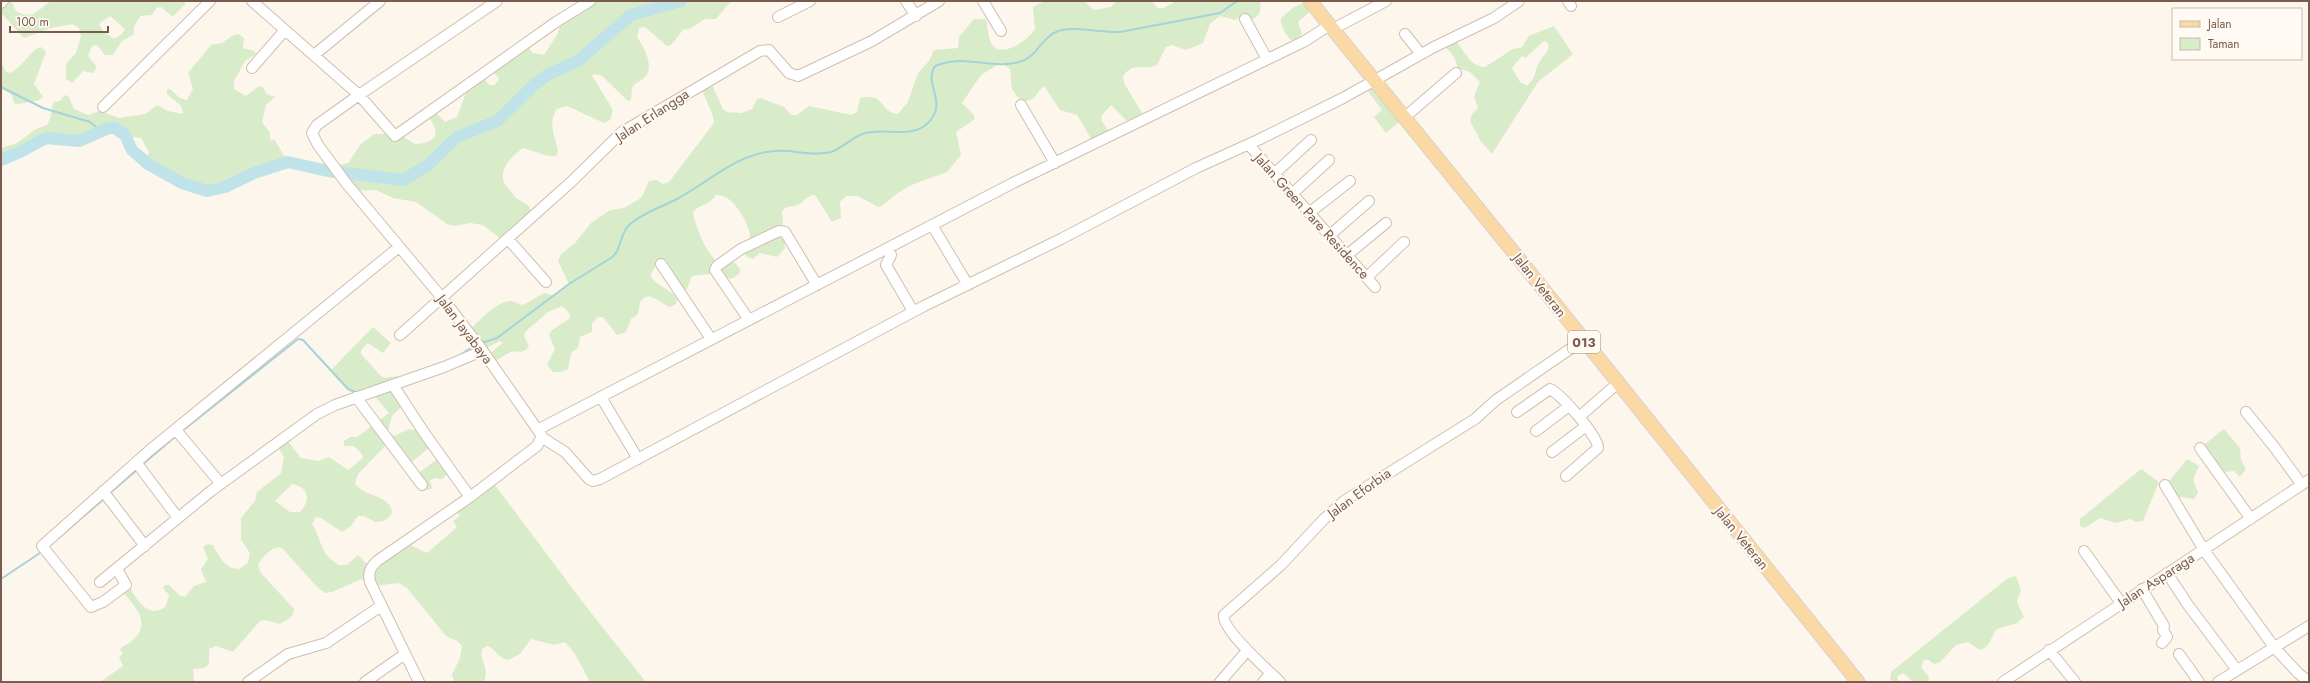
<svg xmlns="http://www.w3.org/2000/svg" width="2310" height="683" font-family="Jost,sans-serif">
	<style>
		.green { fill: #d8ecc9; fill-rule: evenodd }
		.lines { fill: none; stroke-linecap: round; stroke-linejoin: round }
		.stream { stroke: #a5d3da; stroke-width: 2 }
		.river { stroke: #bfe3e8; stroke-width: 12 }
		.minor-casing { stroke: #d1beb0; stroke-width: 12 }
		.major-casing { stroke: #dad1cd; stroke-width: 15 }
		.minor { stroke: #fff; stroke-width: 10 }
		.major { stroke: #fbd9a5; stroke-width: 13 }
		.labels { text-anchor: middle; stroke-width: 4; stroke-linejoin: round; paint-order: stroke }
		.shield { fill: #fffaf3; stroke: #a28b7f; stroke-width: 1 }
		.shield-label { font-size: 13px; font-weight: bold; fill: #7a5c4d }
		.street-label { font-size: 14px; fill: #7a5c4d; stroke: #fffaf3 }
	</style>
	<rect width="100%" height="100%" fill="#fdf6ec"/>
	<!-- green -->
	<path class="green" d="M1,1H11L16,11C34,21 38,9 51,1H185V4L173,17L161,7L156,8L152,15L140,16L134,27V34L122,41L113,55H105L97,45L92,46L88,56L96,66L95,71L92,73L83,71L72,83L66,79V64L76,53L81,36L79,28L72,24L51,28L24,38L1,13ZM110,16L125,29L121,35L114,39L103,31L99,24Z
		M590,1H731L716,19H705L691,28L683,30L671,45L667,46L645,27L639,28L637,37C643,46 656,67 644,78C640,82 635,82 632,88L631,100L628,101L601,75L591,74L613,110L610,120L604,123L567,106L557,109C544,127 563,149 556,156H548L523,148C512,156 499,168 504,183L516,198L529,206L531,213L503,240L483,225L470,223L454,226L447,224L416,202L393,198L376,190L353,191L334,166L348,163L361,144L374,134H399L415,144C439,143 441,131 426,114L433,110L445,122L457,117L466,93L464,87L482,75L488,84L494,86L499,79L491,68L526,45L533,53L544,55L557,35L563,17Z
		M1045,1H1084L1094,10L1111,7L1116,1H1151L1158,8H1164L1176,1H1260C1261,9 1261,15 1253,19L1242,16L1235,20L1220,16L1210,24L1203,43L1186,50L1172,45L1166,47L1157,65C1141,72 1136,60 1123,76L1124,83L1145,118L1132,126L1111,105L1102,115L1101,120L1112,136L1094,144L1077,115L1060,110L1044,86C1036,92 1034,105 1020,100L1012,89L1010,69L1001,63L981,75L962,103L974,115L975,119L956,132L961,155L947,172C932,178 915,182 901,191C893,195 887,205 878,207L858,196H846L840,202L841,218L832,222L815,195C808,195 805,201 799,204C793,208 786,204 782,212L785,248L777,257L760,253L753,259L746,256C743,248 750,243 750,235C748,221 732,193 716,195C707,207 701,203 693,212C694,223 706,253 716,260C721,263 729,261 735,263L740,269V273C730,284 723,275 711,274C705,274 698,275 692,276L687,289L684,291L663,263L656,265L650,276C658,286 669,289 677,298L676,304L670,307C662,305 649,289 641,301C639,305 639,311 638,314L631,319L626,332L617,335L603,317H598L592,323V332L580,337L578,348L571,353L568,369L561,372H553L547,365L555,349L549,335L552,330L569,319L570,314L562,306L548,312L525,332L524,336L529,346C523,356 517,349 509,353C503,356 497,360 492,363L486,356L503,343L499,341L482,351L468,331C478,323 497,300 511,301C515,301 518,304 523,305L544,293L554,296L569,284L558,261L561,254L575,243L591,223L610,210L624,208L641,198L649,181L656,180L663,184L669,182L714,123L713,116L700,85H712L723,109L727,112L741,113L752,109L757,99L761,98L784,107L791,115H797L809,106L851,115L857,112L860,98C886,92 880,113 898,114L908,102L918,73L929,61L934,50L958,48L959,37L974,19H986C988,27 988,40 993,46C1004,58 1029,39 1035,29L1033,7Z
		M1310,1H1323L1299,21L1298,23L1302,34L1294,42C1287,38 1280,26 1281,18L1294,7Z
		M1554,26L1573,54L1538,82L1492,154L1480,140L1470,121L1472,114L1478,108L1474,96L1480,82L1470,72L1458,68L1454,57L1445,46L1456,41C1464,50 1470,67 1485,67L1513,49L1522,47L1529,36ZM1544,41L1548,43C1550,52 1543,55 1539,63C1533,73 1538,75 1527,86L1520,82L1512,68L1522,56L1525,58Z
		M238,34L244,38L243,48L254,51L256,54L245,61L234,81V89L246,96L258,87L262,86L267,94L275,97L266,105L262,122L270,133V141L274,139L288,162L254,173L225,187L207,191L182,183L140,157L148,155L149,152L141,138L132,137L130,131L109,128L79,141L46,138L20,152L1,160V148L17,143L36,129L47,125L50,119L53,102L60,101L65,95L69,97L74,109L88,115L100,111L119,118L145,114L157,105L168,111L182,114L183,112L181,106L167,94V90L170,89L180,98L187,100L193,89L188,73L211,45L222,43L232,36Z
		M41,47L46,52L34,84L43,97L38,101C30,100 21,106 14,103L12,95L1,87V61L5,71L10,73C22,68 32,48 41,47Z
		M1370,83L1405,117L1386,133L1374,117L1382,110L1364,86Z
		M373,327L391,343L383,353L368,343L361,350V354L381,376L385,378L397,376L401,382L394,384L405,403L392,416L388,431L394,436L409,429L423,431L430,447L407,466L388,443L358,474L355,483C361,496 392,495 392,513C388,520 383,522 375,522L364,516H358L351,526L342,532L321,518L316,517L312,524C323,540 318,553 339,565H347L358,555L371,568L404,542L427,553L457,527L453,521L460,516L454,508L492,481L588,609L646,682H590L575,654L565,642L554,645L531,639L520,654L508,660C499,659 496,649 487,646L482,649C479,662 490,666 484,682H455L452,675L460,658L462,646L457,641L446,636L407,588L399,583L372,586L361,579L332,592L325,593L318,588L282,548C273,545 262,557 258,565L261,573L294,609C294,617 287,620 280,624L265,620L260,621L233,652L216,646L209,649V664L204,668L193,669L194,682H100L123,666L119,657L123,654L120,649C124,645 131,643 135,638C152,622 132,603 122,591L129,585C135,598 149,621 166,606L169,595L163,588L165,585H169L179,595L185,597L194,586L206,582L201,569L208,559L203,547L207,544L213,545C219,555 224,569 239,569L248,563L250,553L241,540V518L255,501L257,492L281,473L284,457L275,443L284,436L301,458L319,461L329,457L348,470L363,458L362,454L354,446H344V441L350,437H357L389,413L372,393L356,397L331,370ZM292,484C309,487 311,500 300,512H290L275,501Z
		M2224,429L2240,448L2241,460L2246,469L2240,477L2234,471L2224,472L2216,468L2200,448Z
		M441,456L452,470L442,479L435,478L429,481L433,488L427,490L415,476Z
		M2187,459L2199,466L2193,480L2198,493L2194,499L2180,497L2173,500L2167,484Z
		M2141,469L2159,482L2143,521L2136,522L2130,519L2116,523L2100,518L2085,528L2080,526V519Z
		M2016,576L2021,590L2017,602L2024,617L2017,623L1997,629C1990,637 1992,646 1980,650L1968,642L1956,645L1940,662L1934,664L1928,660H1924L1921,667L1929,677L1928,682H1913L1903,673L1898,676L1897,682L1890,680L1891,672L2008,578Z"/>
	<g class="lines">
		<!-- stream -->
		<path class="stream" d="M1,87L43,108L90,122L101,131
			M481,343L497,338L569,284L611,258C622,250 619,235 629,225C642,213 662,207 677,199C709,182 736,154 774,151C793,149 811,157 831,152C843,148 852,137 865,133C885,127 912,140 929,122C948,101 923,85 935,66C966,53 990,70 1019,62C1037,58 1041,38 1056,32C1071,25 1102,33 1120,32L1220,13L1237,1
			M460,355L475,345
			M181,432L298,339L303,340L348,389L357,393
			M143,464L176,436
			M110,493L138,469
			M49,546L105,498
			M1,579L43,551"/>
		<!-- river -->
		<path class="river" d="M1,160L20,152L46,138L79,141L109,128H115L125,135L132,150L148,164L182,183L207,191L225,187L254,173L288,162L328,171L403,180L428,165L457,137L497,121L535,84L549,74L578,61L631,15L681,1"/>
		<defs>
			<path id="minor" d="M252,1L359,95L395,136L556,22L590,1
				M906,1L916,16
				M983,1L1001,31
				M1568,1L1571,6
				M1,3L3,1
				M778,17L810,1
				M1245,19L1267,59
				M1333,29L1386,1
				M1405,34L1421,54
				M314,55L380,1
				M252,68L285,30
				M1021,105L1055,163
				M103,107L210,1
				M1405,117L1456,73
				M1249,145L1375,287
				M1274,174L1311,140
				M1292,194L1329,160
				M1309,213L1350,181
				M932,225L968,285
				M1330,235L1369,201
				M508,239L546,282
				M889,248L891,255L886,265L913,311
				M1347,255L1386,223
				M661,264L711,339
				M1367,277L1404,242
				M749,320L715,270L717,266L741,249L779,231L785,232L817,285
				M400,335L571,182L622,132L760,51L769,50L789,73L798,76L872,41L939,1
				M393,385L423,431L470,497
				M356,397L422,485
				M601,397L638,459
				M1517,412L1550,389C1560,393 1599,437 1598,448L1566,476
				M2246,412L2275,448L2302,485
				M1579,417L1618,383
				M539,429L1013,183L1305,41L1330,25
				M176,430L221,484
				M1536,431L1569,406
				M543,438L565,452L589,479L593,481L600,479L924,306L1061,239L1196,168L1258,140L1343,98L1434,47L1494,18L1519,1
				M2200,448L2251,519
				M1552,452L1586,426
				M136,462L178,518
				M2165,485L2204,550L2274,647L2298,673L2309,682
				M103,491L145,546
				M2084,551L2121,603
				M117,569L126,585L103,602L91,607L42,546L150,450L399,247
				M2167,573L2188,605L2237,670
				M100,582L211,491L317,414L335,405L444,367L482,351
				M2142,589L2164,626L2163,630L2167,637L2162,643
				M2049,650L2075,682
				M2179,654L2199,682
				M248,682L288,654L326,643L381,606
				M365,682L405,654
				M419,682L370,582C368,572 370,568 377,561L470,497L537,446L542,436L480,347L443,299L346,183L318,145L312,133L317,125L359,95L497,1
				M1220,682L1247,651
				M1263,682L1271,673
				M1280,682C1269,671 1221,629 1224,615L1281,565L1324,519L1344,501L1475,419L1496,400L1583,340
				M2003,682L2309,480
				M2218,682L2309,626"/>
			<path id="major" d="M1310,1C1494,227 1676,454 1858,682"/>
		</defs>
		<!-- minor casing -->
		<use href="#minor" class="minor-casing"/>
		<!-- major casing -->
		<use href="#major" class="major-casing"/>
		<!-- minor -->
		<use href="#minor" class="minor"/>
		<!-- major -->
		<use href="#major" class="major"/>
	</g>
	<g class="labels">
		<!-- shield labels -->
		<rect class="shield" x="1568" y="331" width="32" height="22" rx="3"/>
		<g class="shield-label">
			<text x="1584" y="347">013</text>
		</g>
		<!-- street labels -->
		<g class="street-label">
			<text transform="translate(652 115) rotate(-33)" y="5">Jalan Erlangga</text>
			<text transform="translate(1312 216) rotate(48)" y="5">Jalan Green Pare Residence</text>
			<text transform="translate(1540 285) rotate(52)" y="5">Jalan Veteran</text>
			<text transform="translate(465 329) rotate(53)" y="5">Jalan Jayabaya</text>
			<text transform="translate(1359 493) rotate(-36)" y="5">Jalan Eforbia</text>
			<text transform="translate(1742 538) rotate(51)" y="5">Jalan Veteran</text>
			<text transform="translate(2156 580) rotate(-33)" y="5">Jalan Asparaga</text>
		</g>
	</g>
	<!-- border -->
	<rect width="2310" height="683" fill="none" stroke="#7a5c4d" stroke-width="4"/>
	<!-- legend -->
	<rect x="2172" y="8" width="130" height="52" fill="#fffaf3" stroke="#cabbb1"/>
	<rect x="2180" y="21" width="20" height="6" fill="#fbd9a5" stroke="#cabbb1"/>
	<text x="2208" y="28" font-size="12" fill="#7a5c4d">Jalan</text>
	<rect x="2180" y="38" width="20" height="12" fill="#d8ecc9" stroke="#cabbb1"/>
	<text x="2208" y="48" font-size="12" fill="#7a5c4d">Taman</text>
	<!-- scale -->
	<path d="M10 26v6h98v-6" fill="none" stroke="#7a5c4d" stroke-width="2"/>
	<text x="16" y="26" font-size="12" fill="#7a5c4d" stroke="#fffaf3" stroke-width="3" paint-order="stroke">100 m</text>
</svg>
